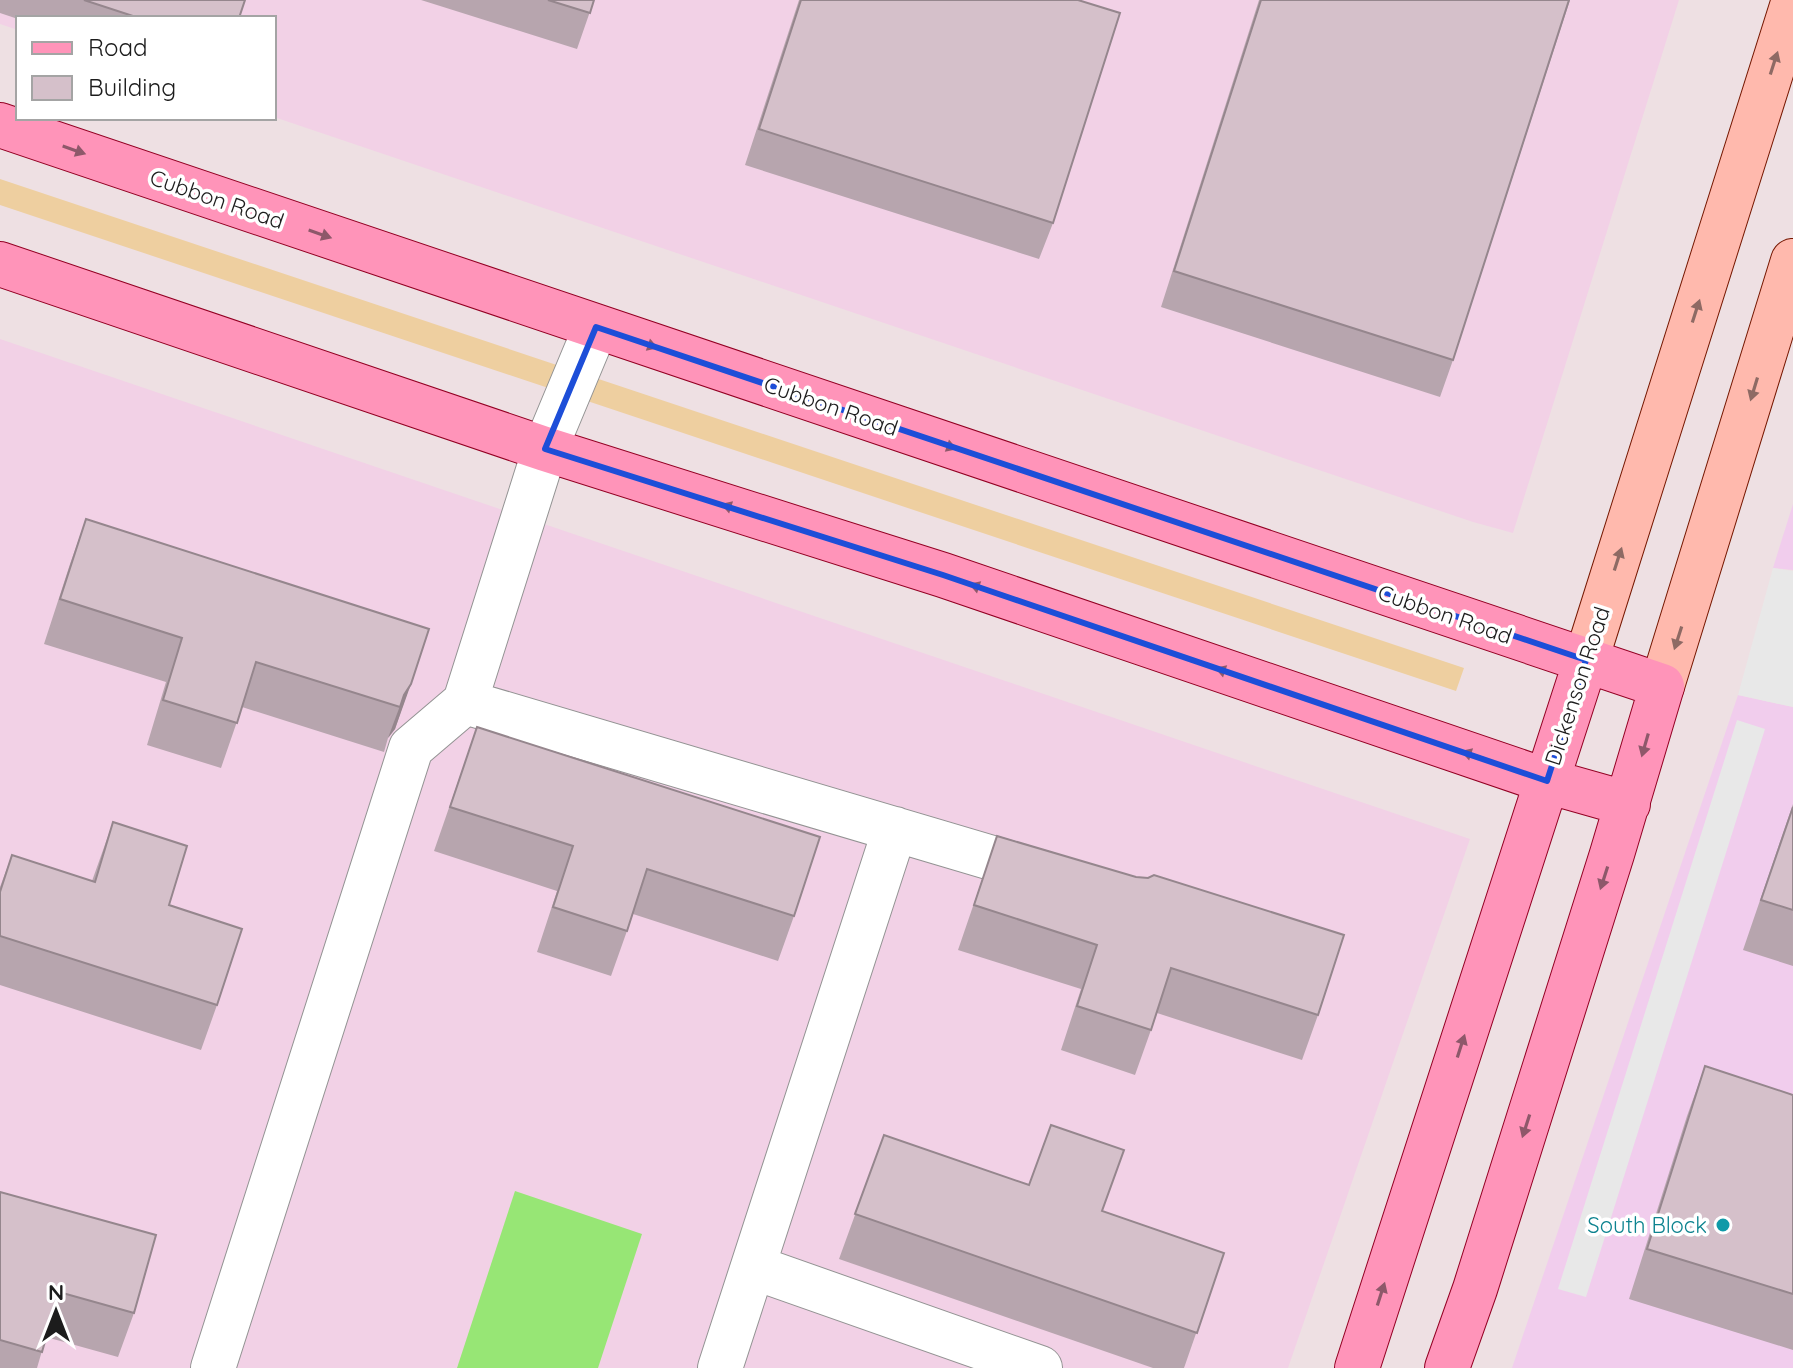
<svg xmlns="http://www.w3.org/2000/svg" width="1793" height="1368" font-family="Quicksand,sans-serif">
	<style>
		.commercial { fill: #f1cded }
		.military { fill: #f2d1e6 }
		.grass { fill: #eecfa0 }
		.pitch { fill: #97e675 }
		.parking { fill: #e8e8e8 }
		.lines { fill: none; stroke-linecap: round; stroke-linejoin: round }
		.minor-casing { stroke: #939393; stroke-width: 46 }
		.secondary-casing { stroke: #751700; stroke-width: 46 }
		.primary-casing { stroke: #930023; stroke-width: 46 }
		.minor { stroke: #fff; stroke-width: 44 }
		.secondary { stroke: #ffb9ad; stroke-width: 44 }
		.primary { stroke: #ff94b9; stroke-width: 44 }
		.wall { fill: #b7a5ae }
		.shaded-wall { fill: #95868d }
		.building { fill: #d5c0ca; stroke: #95868d; stroke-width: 2 }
		.oneway { fill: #8e6a64 }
		.oneway2 { fill: #8e586a }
		.marked { fill: none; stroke: #1d4ed8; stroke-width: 6; stroke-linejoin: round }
		.culture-dot { fill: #0f9aa8; stroke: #fff; stroke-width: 3 }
		.labels { text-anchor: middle; stroke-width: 7; stroke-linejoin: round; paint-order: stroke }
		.street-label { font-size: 22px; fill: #1c1c1c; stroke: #fff }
		.culture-label { font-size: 22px; fill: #0d838f; stroke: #fff; text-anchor: end }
	</style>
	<rect width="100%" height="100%" fill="#eee0e3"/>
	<!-- commercial -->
	<path class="commercial" d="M1793,504V570L1773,568L1777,555Z
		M1738,695L1793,707V1368H1512Z"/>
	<!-- military -->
	<path class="military" d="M0,0H1679L1513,533L1473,522L274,117V18H18V30L0,24Z
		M0,339L1470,839L1288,1368H0Z"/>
	<!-- grass -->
	<path class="grass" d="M0,179L1464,668L1456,691L0,205Z"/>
	<!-- pitch -->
	<path class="pitch" d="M515,1191L642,1234L598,1368H457Z"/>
	<!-- parking -->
	<path class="parking" d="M1773,568L1793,571V707L1738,695Z
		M1737,720L1765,729L1586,1297L1558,1289Z"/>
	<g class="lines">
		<defs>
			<path id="minor" d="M465,702L1046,874
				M753,1267L1040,1368
				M213,1368L411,748L465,702L545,449L596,327
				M720,1368L895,829"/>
			<path id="secondary" d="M1586,660L1793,3
				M1662,686L1793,261"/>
			<path id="primary" d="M0,125L1662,686L1612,854L1475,1289L1447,1368
				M0,264L545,449L943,575L1547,781L1628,804
				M1357,1368L1586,660"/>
		</defs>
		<!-- minor casing -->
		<use href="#minor" class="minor-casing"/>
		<!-- secondary casing -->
		<use href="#secondary" class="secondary-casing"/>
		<!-- primary casing -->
		<use href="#primary" class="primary-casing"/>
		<!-- minor -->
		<use href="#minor" class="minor"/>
		<!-- secondary -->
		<use href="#secondary" class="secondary"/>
		<!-- primary -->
		<use href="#primary" class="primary"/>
	</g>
	<!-- wall -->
	<path class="wall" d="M0,0H245L239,18L18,19L0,13Z
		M421,0H594L577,49Z
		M799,0H1078L1053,223L1039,259L745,165Z
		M1259,0H1570L1453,360L1440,397L1161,307Z
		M86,519L429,629L395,729L388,738L384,752L242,707L221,768L147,745L166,682L44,644L70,564Z
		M477,727L794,916L778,961L633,914L611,976L537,952L557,891L434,851Z
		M1793,804V966L1743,950Z
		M113,822L169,905L217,1005L201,1050L0,985V887L12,855L92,881Z
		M997,836L1318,1015L1302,1060L1157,1013L1135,1075L1061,1050L1081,989L958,950Z
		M1705,1066L1793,1095V1350L1629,1299L1687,1116Z
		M884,1135L1224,1253L1184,1368H1153L839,1259Z
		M0,1192L134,1313L118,1357L46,1337L37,1368H0Z"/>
	<!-- shaded-wall -->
	<path class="shaded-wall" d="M411,684L395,729L388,738L404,695Z"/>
	<!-- building -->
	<path class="building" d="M84,0H245L239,18H139Z
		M548,0H594L590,13Z
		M801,0H1078L1120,13L1053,223L759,129Z
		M1261,0H1569L1453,360L1174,271Z
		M86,519L429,629L411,684L404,695L400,707L256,662L237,723L163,700L182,638L60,599Z
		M477,727L820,837L794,916L647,869L627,931L553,907L573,846L450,807Z
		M1793,807V910L1761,900Z
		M113,822L187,846L169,905L242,929L217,1005L0,936V892L12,855L95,882Z
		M997,836L1136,877L1148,878L1154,875L1344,935L1318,1015L1171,968L1151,1030L1077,1006L1097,945L974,905Z
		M1705,1066L1793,1095V1294L1647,1249Z
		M1051,1125L1124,1150L1102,1211L1224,1253L1197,1333L855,1214L884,1135L1029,1185Z
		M0,1192L156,1235L134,1313L59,1292L42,1352L0,1340Z"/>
	<!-- one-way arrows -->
	<defs><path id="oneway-solid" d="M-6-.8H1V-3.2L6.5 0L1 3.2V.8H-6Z" transform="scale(2)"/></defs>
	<g class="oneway">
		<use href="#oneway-solid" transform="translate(1774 63) rotate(-72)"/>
		<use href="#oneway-solid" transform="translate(1696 311) rotate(-72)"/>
		<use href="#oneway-solid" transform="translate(1754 389) rotate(107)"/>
		<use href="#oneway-solid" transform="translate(1618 559) rotate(-72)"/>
		<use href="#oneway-solid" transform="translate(1678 638) rotate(108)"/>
	</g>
	<g class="oneway2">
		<use href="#oneway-solid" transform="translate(74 150) rotate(19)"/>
		<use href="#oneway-solid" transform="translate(320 234) rotate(19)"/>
		<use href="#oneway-solid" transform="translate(646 344) rotate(19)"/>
		<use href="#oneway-solid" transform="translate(945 445) rotate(19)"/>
		<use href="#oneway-solid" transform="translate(733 508) rotate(-162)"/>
		<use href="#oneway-solid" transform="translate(981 588) rotate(-161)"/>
		<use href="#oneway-solid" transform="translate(1227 672) rotate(-161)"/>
		<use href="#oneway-solid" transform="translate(1645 745) rotate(106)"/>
		<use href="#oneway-solid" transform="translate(1473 755) rotate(-162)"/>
		<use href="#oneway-solid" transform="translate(1604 878) rotate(108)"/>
		<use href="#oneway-solid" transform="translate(1461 1046) rotate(-72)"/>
		<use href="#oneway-solid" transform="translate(1526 1126) rotate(108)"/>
		<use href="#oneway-solid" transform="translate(1381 1294) rotate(-72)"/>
	</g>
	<!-- marked area -->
	<path class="marked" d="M596,327L1586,660L1547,781L943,575L545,449Z"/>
	<!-- markers -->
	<circle class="culture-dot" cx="1723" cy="1225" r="8"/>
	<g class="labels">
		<!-- street labels -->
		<g class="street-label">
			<text transform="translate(217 199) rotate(19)" y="8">Cubbon Road</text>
			<text transform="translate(831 406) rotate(19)" y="8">Cubbon Road</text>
			<text transform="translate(1445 614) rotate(19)" y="8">Cubbon Road</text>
			<text transform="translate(1577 686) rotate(-72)" y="8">Dickenson Road</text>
		</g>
		<!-- culture labels -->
		<g class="culture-label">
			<text x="1707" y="1233">South Block</text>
		</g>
	</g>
	<!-- legend -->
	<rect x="16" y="16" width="260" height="104" fill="#ffffff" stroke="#a4a4a4" stroke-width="2"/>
	<rect x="32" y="42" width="40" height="12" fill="#ff94b9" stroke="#a4a4a4" stroke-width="2"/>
	<text x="88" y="56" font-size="24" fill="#1c1c1c">Road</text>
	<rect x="32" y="76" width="40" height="24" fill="#d5c0ca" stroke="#a4a4a4" stroke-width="2"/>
	<text x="88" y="96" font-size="24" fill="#1c1c1c">Building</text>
	<!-- north arrow -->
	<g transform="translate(56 1312)" stroke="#ffffff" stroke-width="6" paint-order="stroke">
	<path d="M0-6L14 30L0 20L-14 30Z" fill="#1c1c1c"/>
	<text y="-12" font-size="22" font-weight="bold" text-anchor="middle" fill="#1c1c1c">N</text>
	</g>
</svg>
